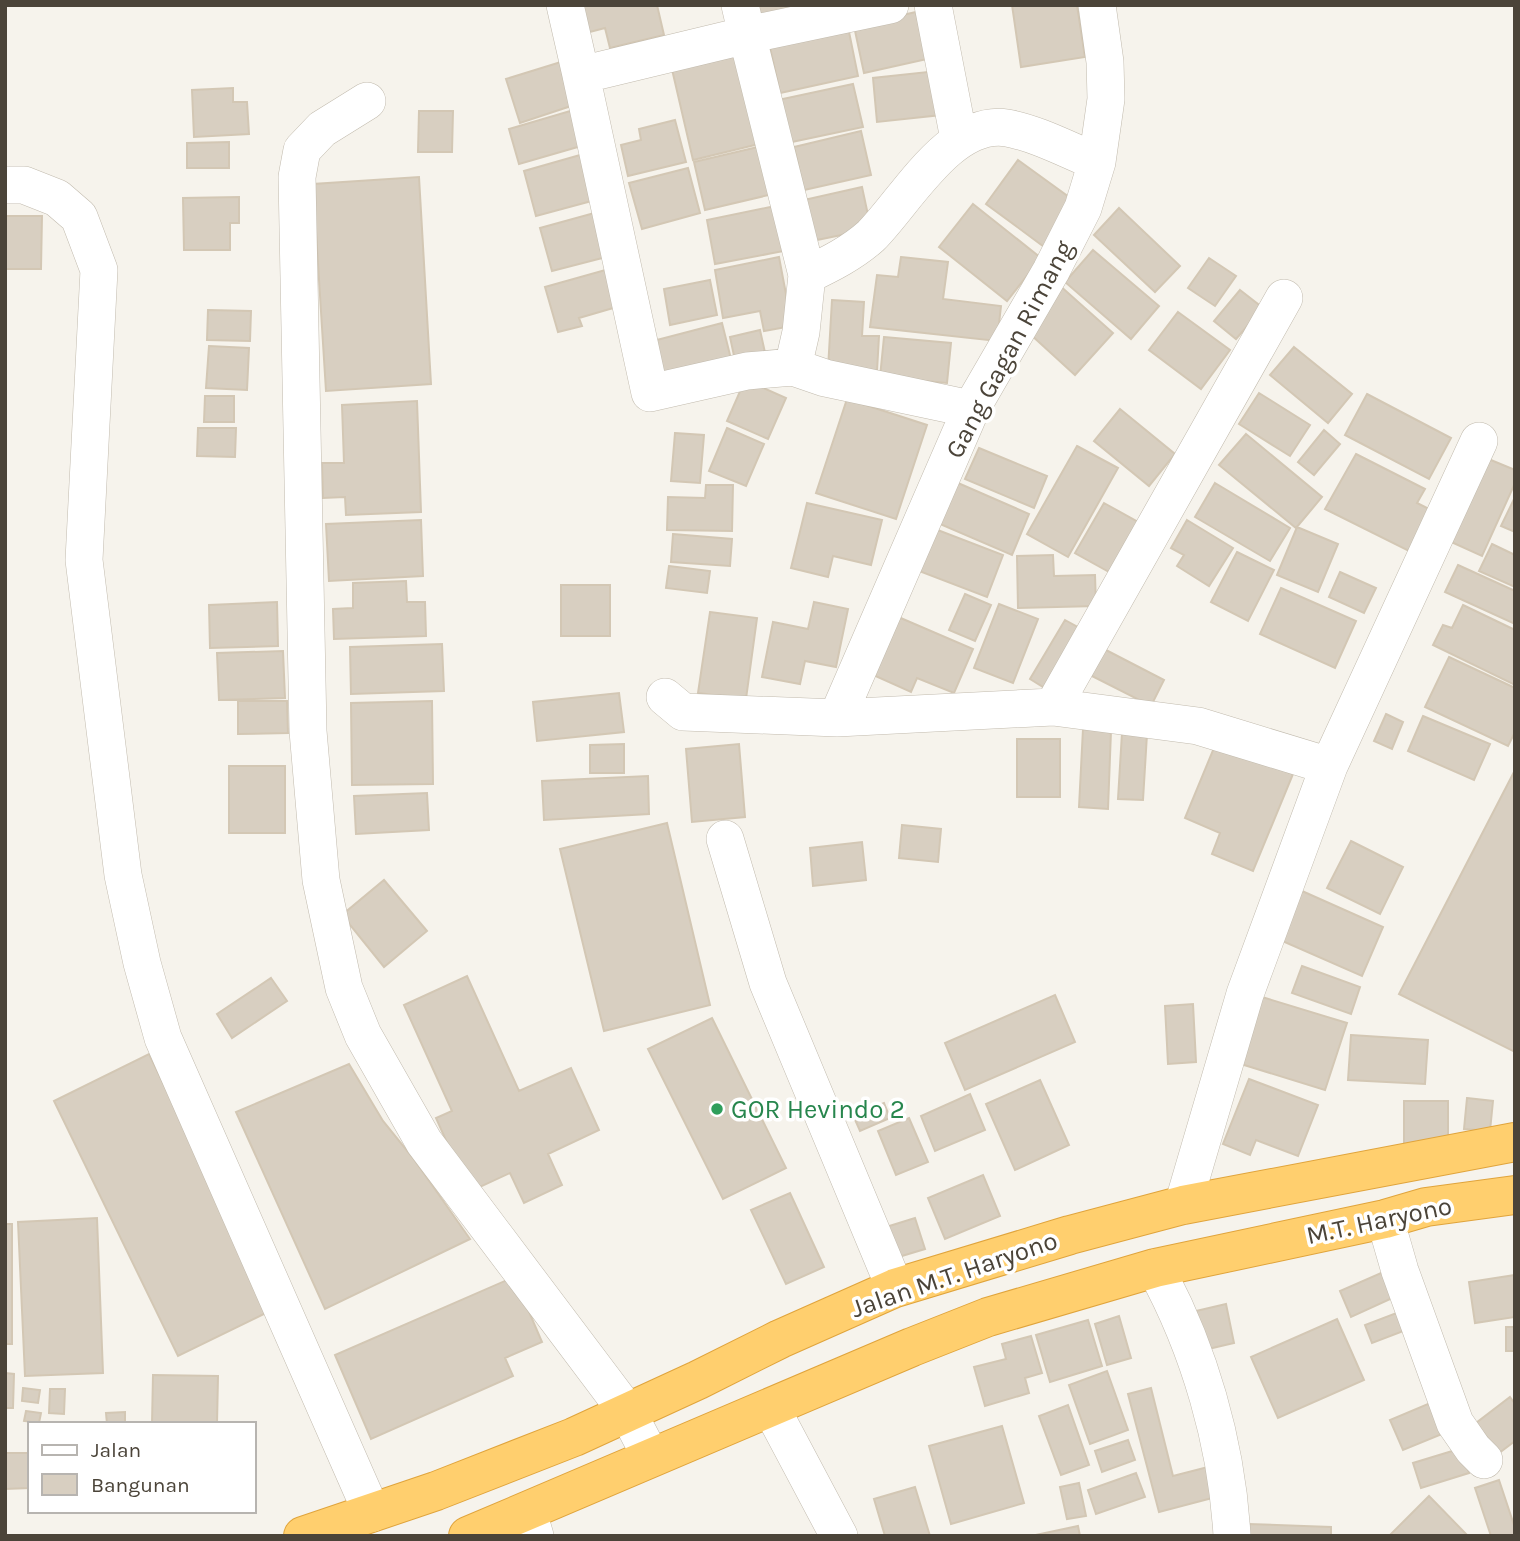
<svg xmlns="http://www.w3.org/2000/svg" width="1520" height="1541" font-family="Karla,sans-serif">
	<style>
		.building { fill: #d8cfc1; stroke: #d3c7b4; stroke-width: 2 }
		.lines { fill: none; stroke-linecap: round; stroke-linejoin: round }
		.minor-casing { stroke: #c2bbae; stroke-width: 38 }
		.highway-casing { stroke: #e0a43c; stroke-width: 40 }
		.minor { stroke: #fff; stroke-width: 37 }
		.highway { stroke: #ffcf6e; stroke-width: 38 }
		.leisure-dot { fill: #2e9e5b; stroke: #fff; stroke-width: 2.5 }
		.labels { text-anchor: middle; stroke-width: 7; stroke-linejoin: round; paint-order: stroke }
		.street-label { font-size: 26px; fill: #4b4439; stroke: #fff }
		.leisure-label { font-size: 26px; fill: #27864d; stroke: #fff; text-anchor: start }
	</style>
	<rect width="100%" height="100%" fill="#f6f3ec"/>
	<!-- building -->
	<path class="building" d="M590,5H657L664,35L610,48L605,28L582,34L576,8Z
		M756,5H813L759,19Z
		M1012,5H1077L1085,57L1021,67Z
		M916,12L927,59L864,73L854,26Z
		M848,27L858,76L780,93L769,43Z
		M736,50L759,144L693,160L671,65Z
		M564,61L577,104L520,123L506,79Z
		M937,71L941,115L877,122L873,78Z
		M853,84L863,127L787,143L778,100Z
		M233,88V102H247L249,134L194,137L192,90Z
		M577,109L588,144L519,164L509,129Z
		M419,111H453L452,152H418Z
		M675,120L686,162L628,176L621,145L641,140L639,129Z
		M861,131L871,175L804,190L794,147Z
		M229,142V168H187V143Z
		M762,146L773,194L705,210L694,162Z
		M587,153L599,199L536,216L524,171Z
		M1018,160L1080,205L1047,249L986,204Z
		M688,168L700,213L642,229L629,183Z
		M419,177L431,384L326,391L313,184Z
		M862,187L871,229L812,241L804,200Z
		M239,197V223H230V250H184L183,198Z
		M973,204L1041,258L1007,301L939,247Z
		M780,205L789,250L715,264L707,220Z
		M1119,208L1180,266L1155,292L1094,235Z
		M598,212L610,256L552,271L540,228Z
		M5,216H42L41,269H5Z
		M1093,250L1159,306L1131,339L1065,282Z
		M779,257L792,326L764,331L760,311L723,318L715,270Z
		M901,257L948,262L943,299L1001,306L997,341L870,327L877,275L898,277Z
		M1209,258L1236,276L1215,306L1188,288Z
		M609,269L620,306L579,318L582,326L558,332L545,287Z
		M710,280L717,315L670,325L664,289Z
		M1058,284L1113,333L1075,375L1029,333Z
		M1240,290L1263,308L1236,339L1214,321Z
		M832,300L864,302L862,336H879L877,371L828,369Z
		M208,310L251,311L250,341L207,340Z
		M1178,312L1230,350L1201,389L1149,350Z
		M722,323L734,371L664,388L653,341Z
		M760,330L766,357L736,365L730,337Z
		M884,337L951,343L947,383L880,377Z
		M209,346L249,348L247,390L206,388Z
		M1294,347L1352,394L1328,423L1270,375Z
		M745,380L786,398L768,439L727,421Z
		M1259,393L1310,425L1290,456L1239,424Z
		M1367,394L1451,438L1429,479L1345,435Z
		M205,396H234V422H204Z
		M847,399L927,425L896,519L816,493Z
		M417,401L421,512L346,515L345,497L323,498L322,463H344L342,405Z
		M1120,409L1175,454L1149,486L1094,441Z
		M198,428H236L235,457L197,456Z
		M727,428L764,444L746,486L709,471Z
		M1324,430L1340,444L1314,475L1298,462Z
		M675,433L704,435L700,483L671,481Z
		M1246,434L1322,497L1296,528L1219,465Z
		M1077,446L1118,468L1068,557L1027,534Z
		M979,448L1047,476L1034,508L965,479Z
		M1356,454L1425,489L1417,503L1431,510L1411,552L1325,509Z
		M1486,458L1515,470V483L1482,556L1449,541Z
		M958,483L1029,514L1012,555L940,524Z
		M1215,483L1290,528L1270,561L1195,517Z
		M706,485H733L732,531L667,530L668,497L705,498Z
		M1515,497V532L1501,526Z
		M807,503L882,520L871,565L833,556L828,577L791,568Z
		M1104,503L1147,527L1118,577L1075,553Z
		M421,520L423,576L329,581L326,524Z
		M1187,520L1233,548L1209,586L1177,566L1184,555L1171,548Z
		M1297,527L1338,544L1318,592L1277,575Z
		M935,529L1003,555L987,597L919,571Z
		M673,534L732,539L730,566L671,562Z
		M1492,544L1515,555V587L1479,571Z
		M1237,552L1274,570L1248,621L1211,602Z
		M1053,555L1054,576L1095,575L1096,606L1018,608L1017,556Z
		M1458,565L1515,591V624L1445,592Z
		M669,566L710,571L707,593L666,588Z
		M1340,572L1376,588L1364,613L1329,597Z
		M406,581L407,602H425L426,636L334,639L333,609L353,608V583Z
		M561,585H610V636H561Z
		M1281,588L1356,621L1335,668L1260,634Z
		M965,594L991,605L975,641L949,630Z
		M277,602L278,646L210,648L209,605Z
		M814,602L848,609L836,667L805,661L800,684L762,677L773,622L808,629Z
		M999,604L1038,619L1013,683L974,668Z
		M1463,605L1515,630V685L1433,645L1443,625L1452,628Z
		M710,612L757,618L746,699L698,693Z
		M896,616L973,649L954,693L917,678L911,692L871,674Z
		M1065,620L1083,630L1048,690L1030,679Z
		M442,644L444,691L351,694L350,647Z
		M1104,649L1164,680L1151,706L1090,675Z
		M283,651L285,698L219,700L217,653Z
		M1449,657L1515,688V732L1508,746L1425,707Z
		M619,693L624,732L537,741L533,702Z
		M238,701H287L288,733L238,734Z
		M432,701L433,784L352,785L351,703Z
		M1386,714L1403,722L1392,749L1374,741Z
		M1423,716L1490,744L1474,780L1408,751Z
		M1083,729L1111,731L1108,809L1079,807Z
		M1122,733L1147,734L1143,800L1118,799Z
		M1017,739H1060V797H1017Z
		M1216,743L1293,774L1253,871L1212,854L1220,833L1185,818Z
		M624,744V773H590V745Z
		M739,744L745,817L692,822L686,749Z
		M229,766H285V833H229Z
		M1515,770V1052L1399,994Z
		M648,776L649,814L544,820L542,781Z
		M427,793L429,830L356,834L354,796Z
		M667,823L710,1005L604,1031L560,849Z
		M902,825L941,829L938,862L899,858Z
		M1351,841L1403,867L1380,914L1327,888Z
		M862,842L866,880L813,886L810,848Z
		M384,880L427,931L384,967L342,915Z
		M1302,891L1383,927L1362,976L1280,940Z
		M1302,966L1360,987L1351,1014L1292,993Z
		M467,976L519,1091L571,1068L599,1130L548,1154L562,1185L524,1203L510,1173L469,1192L436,1118L452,1111L404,1005Z
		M271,978L287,1001L232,1038L217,1014Z
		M1055,995L1075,1042L965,1090L945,1043Z
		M1262,997L1347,1023L1325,1090L1241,1064Z
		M1193,1004L1196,1062L1168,1064L1165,1006Z
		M712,1018L786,1168L723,1199L648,1049Z
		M1351,1035L1428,1040L1425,1084L1348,1080Z
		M149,1054L274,1309L178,1356L54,1101Z
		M349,1064L383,1121L413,1158L470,1239L325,1309L236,1112Z
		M1249,1079L1318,1105L1298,1156L1256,1140L1250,1155L1223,1144Z
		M1040,1080L1069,1145L1015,1170L986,1104Z
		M970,1094L985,1130L935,1151L921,1116Z
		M1467,1098L1493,1101L1490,1131L1464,1129Z
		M1404,1101H1448V1143L1404,1144Z
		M884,1103L890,1118L860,1131L853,1115Z
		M909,1118L928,1162L896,1175L878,1131Z
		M983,1175L1000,1216L945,1239L928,1198Z
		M790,1193L824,1267L786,1284L751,1210Z
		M97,1218L103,1373L25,1376L18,1222Z
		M915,1218L925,1249L892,1259L883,1228Z
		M5,1224H12V1344H5Z
		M1388,1270L1399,1295L1351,1317L1340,1291Z
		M1515,1275V1317L1475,1323L1469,1282Z
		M514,1277L542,1342L505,1358L513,1376L371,1439L335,1355Z
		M1226,1304L1234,1343L1204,1350L1196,1311Z
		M1407,1309L1414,1327L1372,1343L1365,1325Z
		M1119,1316L1131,1358L1107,1365L1095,1324Z
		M1337,1319L1364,1380L1278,1418L1251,1357Z
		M1088,1320L1102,1366L1050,1382L1036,1335Z
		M1506,1327H1515V1351H1506Z
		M1031,1336L1042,1373L1025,1378L1029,1393L985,1406L974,1367L1006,1359L1002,1344Z
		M1107,1371L1128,1430L1090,1444L1069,1385Z
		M5,1373L14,1374L13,1408H5Z
		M153,1375L218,1376L217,1424H152Z
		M23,1388L40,1390L38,1403L22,1401Z
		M1151,1388L1173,1476L1208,1467L1216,1497L1159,1512L1128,1394Z
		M50,1389H65L64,1414L49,1413Z
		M1510,1397L1515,1404V1441L1499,1453L1476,1423Z
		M1435,1401L1447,1432L1403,1450L1390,1420Z
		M1068,1405L1089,1465L1061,1475L1039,1416Z
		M26,1411L41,1413L39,1423L24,1421Z
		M125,1412V1424H107L106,1413Z
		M1002,1426L1024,1503L951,1524L929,1446Z
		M1128,1440L1135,1460L1102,1472L1095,1451Z
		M1462,1448L1469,1473L1421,1488L1413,1463Z
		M5,1453H30V1488L5,1489Z
		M1136,1473L1145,1497L1096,1514L1088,1490Z
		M1499,1480L1515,1528V1536H1491L1475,1488Z
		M1079,1483L1086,1516L1067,1519L1060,1487Z
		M915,1487L930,1536H885L874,1499Z
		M1429,1496L1468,1536H1389Z
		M1248,1524L1331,1527V1536H1248Z
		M1078,1526L1080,1536H1031Z"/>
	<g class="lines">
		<defs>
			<path id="minor" d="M565,5L581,75
				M740,5L747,35L807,275L801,332L793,367L747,371L650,393L581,75L747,35L890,5
				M933,5L959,139
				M367,101L322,129L302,150L297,177L308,731L321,880L344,988L363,1035L424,1142L628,1413L651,1457
				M5,185H24L57,198L79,217L99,270L84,560L123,875L142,963L163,1038L372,1513
				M807,275C830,264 852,253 871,236C906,201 950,119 1007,128C1036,133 1070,151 1097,162
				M793,367L825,378L971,409
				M665,697L683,712L837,718L1053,707L1198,726L1329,766
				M1053,707L1284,298
				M837,718L971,409L1051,271L1083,208L1097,162L1106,99L1105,62L1097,5
				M725,839L768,983L895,1288
				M1183,1205L1245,994L1329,766L1479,441
				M1385,1219L1400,1271L1455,1423L1473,1449L1484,1460
				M1155,1268C1199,1348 1227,1444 1232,1536
				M771,1408L839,1536
				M528,1512L535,1536"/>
			<path id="highway" d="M303,1536L436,1491L574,1437L698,1380L780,1339L895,1288L1070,1235L1183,1205L1515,1142
				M468,1536L912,1347L988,1317L1155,1268L1385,1219L1426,1207L1515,1195"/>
		</defs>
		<!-- minor casing -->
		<use href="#minor" class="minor-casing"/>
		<!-- highway casing -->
		<use href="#highway" class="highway-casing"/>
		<!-- minor -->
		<use href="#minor" class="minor"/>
		<!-- highway -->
		<use href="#highway" class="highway"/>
	</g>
	<!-- markers -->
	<circle class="leisure-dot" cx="717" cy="1109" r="7"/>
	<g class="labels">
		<!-- street labels -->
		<g class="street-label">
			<text transform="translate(1009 349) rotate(-62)" y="9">Gang Gagan Rimang</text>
			<text transform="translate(1379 1220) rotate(-12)" y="9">M.T. Haryono</text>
			<text transform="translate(954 1274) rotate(-19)" y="9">Jalan M.T. Haryono</text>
		</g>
		<!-- leisure labels -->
		<g class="leisure-label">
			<text x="731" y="1118">GOR Hevindo 2</text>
		</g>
	</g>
	<!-- border -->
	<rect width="1520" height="1541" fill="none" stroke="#4b4439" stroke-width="14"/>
	<!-- legend -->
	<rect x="28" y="1422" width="228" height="91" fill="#ffffff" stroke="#b7b4b0" stroke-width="2"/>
	<rect x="42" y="1445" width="35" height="10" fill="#ffffff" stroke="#b7b4b0" stroke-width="2"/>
	<text x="91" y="1457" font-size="21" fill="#4b4439">Jalan</text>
	<rect x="42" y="1474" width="35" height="21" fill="#d8cfc1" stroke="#b7b4b0" stroke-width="2"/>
	<text x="91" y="1492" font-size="21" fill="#4b4439">Bangunan</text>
</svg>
